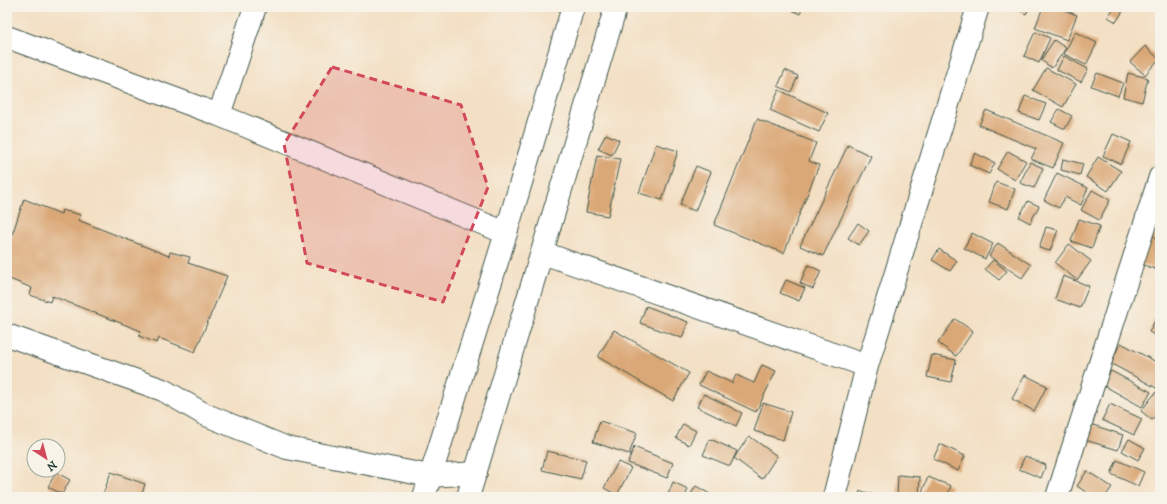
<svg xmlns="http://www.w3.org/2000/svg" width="1167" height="504" font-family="'IM FELL DW Pica',serif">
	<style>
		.building { fill: #daa776 }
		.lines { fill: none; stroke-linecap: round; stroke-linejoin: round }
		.minor-casing { stroke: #3f5549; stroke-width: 24 }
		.highway-casing { stroke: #3f5549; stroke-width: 24 }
		.minor { stroke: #fff; stroke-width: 22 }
		.highway { stroke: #fff; stroke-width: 22 }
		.marked { fill: #d1495b; fill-opacity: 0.2; stroke: #d1495b; stroke-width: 3; stroke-dasharray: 8 5; stroke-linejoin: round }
	</style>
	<rect width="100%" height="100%" fill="#f7f3e8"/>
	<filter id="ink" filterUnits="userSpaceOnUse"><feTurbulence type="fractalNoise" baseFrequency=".025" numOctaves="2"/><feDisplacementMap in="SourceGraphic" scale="8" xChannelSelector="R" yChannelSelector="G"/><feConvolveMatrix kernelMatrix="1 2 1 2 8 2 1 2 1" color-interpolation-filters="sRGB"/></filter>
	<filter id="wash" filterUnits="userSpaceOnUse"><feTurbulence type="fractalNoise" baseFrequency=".012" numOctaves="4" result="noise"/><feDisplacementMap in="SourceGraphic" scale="16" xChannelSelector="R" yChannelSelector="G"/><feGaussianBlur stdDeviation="0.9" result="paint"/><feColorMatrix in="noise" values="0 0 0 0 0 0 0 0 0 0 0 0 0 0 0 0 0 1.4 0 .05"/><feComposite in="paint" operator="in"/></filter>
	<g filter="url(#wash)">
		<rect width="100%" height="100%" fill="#f3dfc3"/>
		<g id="blocks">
			<!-- building -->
			<path class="building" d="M786,7H803L800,14Z
				M1014,7H1030L1026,14Z
				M1043,7H1056L1077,15L1067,40L1035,28Z
				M1114,7L1125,8L1116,22L1108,17Z
				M1035,32L1050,38L1039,63L1024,56Z
				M1075,32L1097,43L1086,65L1064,54Z
				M1054,40L1066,48L1052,68L1041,60Z
				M1145,46L1159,59L1145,75L1130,62Z
				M1064,56L1088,69L1081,82L1057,70Z
				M1046,68L1076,84L1063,107L1033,90Z
				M785,70L798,76L791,92L778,86Z
				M1097,73L1123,83L1118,96L1091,86Z
				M1128,73L1148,78L1142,102L1123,97Z
				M779,90L828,113L819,132L770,110Z
				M1025,96L1046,104L1039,120L1019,113Z
				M1059,109L1072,116L1065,129L1051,122Z
				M986,110L1064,143L1053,168L1031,159L1036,149L979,125Z
				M757,119L816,143L809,161L819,165L784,253L714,225Z
				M606,134L619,140L612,155L598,149Z
				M1113,134L1131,142L1121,164L1103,156Z
				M656,144L678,151L662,200L639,193Z
				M848,145L871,156L823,256L800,246Z
				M1008,151L1026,161L1015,180L997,169Z
				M975,153L995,163L989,174L969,165Z
				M597,155L620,159L608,216L586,212Z
				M1098,157L1121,171L1108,191L1086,177Z
				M1063,159L1083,164L1080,175L1061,170Z
				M1030,162L1043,168L1034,188L1020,183Z
				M696,166L711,172L695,211L680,205Z
				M1057,173L1088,188L1081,205L1065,197L1059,208L1044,200Z
				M996,182L1015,189L1008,209L989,202Z
				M1092,190L1110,200L1099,220L1081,210Z
				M24,199L61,214L62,210L81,215L78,220L169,256L170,252L190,257L188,263L227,276L195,352L159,338L157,343L139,336L141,331L52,296L50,302L30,295L32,288L7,278V250Z
				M1028,201L1039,206L1030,223L1019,217Z
				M1079,219L1100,226L1092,248L1071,241Z
				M858,223L869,231L859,245L848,238Z
				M1046,227L1058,230L1050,251L1039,248Z
				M972,233L993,244L985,259L964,248Z
				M1150,235L1160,239V271L1139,263Z
				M998,243L1031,265L1022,278L989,256Z
				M1069,244L1091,261L1077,280L1055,263Z
				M939,249L957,261L950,271L932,260Z
				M993,260L1007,271L999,280L985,269Z
				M808,265L821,271L813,289L800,283Z
				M1063,276L1089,286L1080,308L1055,299Z
				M786,280L805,288L799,301L780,293Z
				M646,306L688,322L682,338L640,323Z
				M1160,311V338L1149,332Z
				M955,319L973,331L956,356L938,343Z
				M614,330L689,373L673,401L598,357Z
				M1121,343L1160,364V390L1110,363Z
				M932,355L956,360L951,382L927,377Z
				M762,365L776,371L756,412L699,385L706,371L732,383L736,375L754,383Z
				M1111,371L1151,392L1142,407L1103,385Z
				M1025,375L1047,386L1034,411L1012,399Z
				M1156,392L1160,395V410L1152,420L1141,411Z
				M704,394L742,413L736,426L697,407Z
				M763,403L791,412L783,440L754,431Z
				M1110,404L1142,419L1134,435L1102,420Z
				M600,421L637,433L629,454L593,442Z
				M683,424L696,431L689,445L676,438Z
				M1090,424L1123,435L1118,450L1085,440Z
				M749,436L777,456L762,479L734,458Z
				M710,439L737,451L730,466L703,455Z
				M1129,439L1145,448L1138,460L1122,451Z
				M940,444L965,456L958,471L933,459Z
				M634,447L673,463L667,478L628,463Z
				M547,451L586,460L581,479L542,470Z
				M1025,456L1046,465L1041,478L1019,469Z
				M1117,460L1144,472L1138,486L1111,474Z
				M618,462L631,468L617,495L604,488Z
				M1087,471L1112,487L1105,497H1093L1077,486Z
				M56,472L70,480L62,494L48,487Z
				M111,472L145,484L141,497H102Z
				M898,475L920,477L919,497H897Z
				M928,477L951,486L946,497H920Z
				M673,482L688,489L685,497H667Z
				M696,486L715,497H689Z
				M860,491L880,496V497H858Z"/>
		</g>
	</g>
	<g filter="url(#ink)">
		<use href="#blocks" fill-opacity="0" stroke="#3f5549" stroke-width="1"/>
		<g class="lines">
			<defs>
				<path id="minor" d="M7,37L219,115L506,233
					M219,115L255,7
					M543,253L867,366
					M7,335L163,390L204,414L287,448L430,476L476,473
					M834,497L867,366L978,7
					M1057,497L1160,177"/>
				<path id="highway" d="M424,497L506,233L573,7
					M468,497L616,7"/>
			</defs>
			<!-- minor casing -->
			<use href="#minor" class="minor-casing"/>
			<!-- highway casing -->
			<use href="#highway" class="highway-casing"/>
			<!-- minor -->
			<use href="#minor" class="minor"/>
			<!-- highway -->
			<use href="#highway" class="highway"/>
		</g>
	</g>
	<!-- marked area -->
	<path class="marked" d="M332,67L461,105L488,187L443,302L307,263L284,144Z"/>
	<!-- margin -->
	<rect width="1167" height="504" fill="none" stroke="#f7f3e8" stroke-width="24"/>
	<!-- north arrow -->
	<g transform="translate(46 458) rotate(144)"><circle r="19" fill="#f7f3e8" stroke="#a1aaa0"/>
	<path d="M0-3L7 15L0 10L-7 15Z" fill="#d1495b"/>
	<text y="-6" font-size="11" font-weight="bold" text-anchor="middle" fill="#1f3d34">N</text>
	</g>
</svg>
